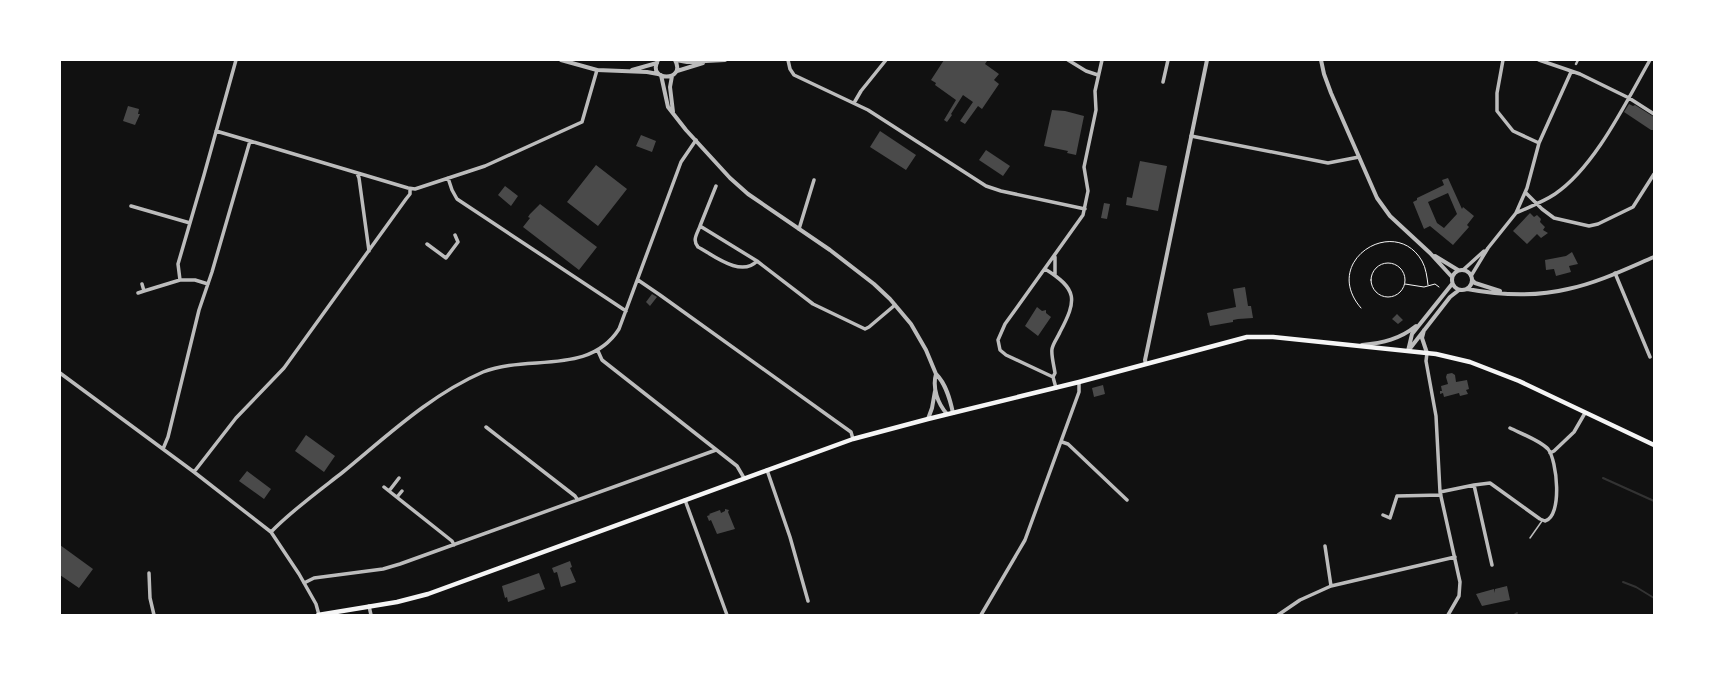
<svg xmlns="http://www.w3.org/2000/svg" width="1714" height="675" font-family="Merriweather,serif">
	<style>
		.lines { fill: none; stroke-linecap: round; stroke-linejoin: round }
		.stream { stroke: #333; stroke-width: 2 }
		.building { fill: #4a4a4a; fill-rule: evenodd }
		.path { stroke: #f5f5f5; stroke-width: 1 }
		.service { stroke: #bcbcbc; stroke-width: 1.5 }
		.pedestrian { stroke: #bcbcbc; stroke-width: 2.5 }
		.minor { stroke: #bcbcbc; stroke-width: 3.5 }
		.tertiary { stroke: #bcbcbc; stroke-width: 4 }
		.secondary { stroke: #f5f5f5; stroke-width: 4.5 }
	</style>
	<rect width="100%" height="100%" fill="#111"/>
	<g class="lines">
		<!-- stream -->
		<path class="stream" d="M1603,478L1654,501
			M1623,582L1636,587L1654,598
			M1514,615L1517,613"/>
	</g>
	<!-- building -->
	<path class="building" d="M944,60H985L987,61L985,64L999,74L994,80L999,84L982,109L978,106L965,124L960,121L973,102L963,95L951,114L952,115L947,122L944,120L956,100L935,85L936,83L931,80Z
		M1629,104L1633,106L1635,105L1654,117V130H1651L1624,112Z
		M128,106L139,109L138,114H140L135,125L123,121Z
		M1052,110L1065,111L1084,116L1076,155L1067,153L1068,151L1044,146Z
		M880,131L916,155L906,170L870,147Z
		M641,135L656,141L652,152L636,146Z
		M986,150L1010,166L1003,176L979,160Z
		M1140,161L1167,166L1158,211L1126,205L1127,197L1132,198Z
		M596,165L627,189L598,226L567,202Z
		M1448,178L1462,209L1463,207L1474,216L1467,225L1469,227L1453,245L1430,226L1424,229L1413,202L1417,200V198L1444,185L1442,180ZM1448,193L1457,214L1444,228L1437,223L1428,202Z
		M505,186L518,196L511,206L498,195Z
		M1104,203L1110,204L1107,219L1101,218Z
		M540,204L597,247L579,270L523,227L530,218L528,217L530,214Z
		M1530,213L1534,217L1537,215L1541,219L1540,222L1545,227L1543,230L1548,233L1541,238L1537,234L1527,244L1513,231Z
		M1572,252L1578,264L1569,266L1571,272L1556,276L1554,269L1546,270L1545,260L1566,256Z
		M1245,287L1248,306H1251L1253,318L1238,319L1233,320V322L1210,326L1207,313L1236,307L1233,289Z
		M652,294L657,297L650,306L646,302Z
		M1037,307L1042,311L1046,310V313L1051,317L1038,336L1025,326Z
		M1397,314L1403,320L1398,324L1392,319Z
		M1452,373L1455,375L1456,382L1467,380L1469,389L1466,390L1468,394L1460,396L1459,393L1444,397L1443,393L1440,394V391H1442L1441,386L1448,384L1446,377L1447,374Z
		M1103,385L1105,394L1094,397L1092,388Z
		M306,435L335,456L324,472L295,451Z
		M247,471L271,489L264,499L239,481Z
		M725,509L729,510L728,512L735,529L717,534L711,520L709,521L707,516L710,515L709,514L720,510L721,513L725,511Z
		M60,545L93,569L79,588L60,575Z
		M570,561L572,567L570,568L576,582L561,587L557,572L554,573L552,568Z
		M539,573L545,589L508,602L507,597L505,598L502,586Z
		M1507,586L1510,600L1482,606L1476,594L1494,589L1495,593V589Z"/>
	<g class="lines">
		<!-- path -->
		<path class="path" d="M1371 280a17 17 0 1 1 34 0a17 17 0 1 1-34 0Z
			M1405,284L1424,287L1435,284L1439,287
			M1361,308C1320,261 1395,214 1422,261C1426,268 1427,277 1428,285"/>
		<!-- service -->
		<path class="service" d="M1530,538L1542,521"/>
		<!-- pedestrian -->
		<path class="pedestrian" d="M1576,64L1578,60"/>
		<!-- minor -->
		<path class="minor" d="M788,60L790,69L794,75L868,110L986,186L1001,191L1085,209
			M1068,60L1086,71L1098,75
			M1503,60L1497,93V111L1513,131L1539,143
			M1539,60L1580,74L1629,98L1654,114
			M1163,82L1168,60
			M854,103L861,91L886,60
			M1191,136L1328,163L1359,157
			M250,141L408,188L415,189L485,166L582,122L597,70
			M357,173L359,178L369,251
			M448,178L452,190L457,199L626,311
			M716,186L700,226L757,261L813,304L865,329L869,327L895,305
			M1526,193L1542,209L1554,218L1589,226L1598,224L1633,207L1654,174
			M131,206L190,223
			M1516,213C1529,207 1543,202 1555,194C1595,167 1626,102 1650,60
			M700,226C697,234 692,240 698,247C713,255 741,278 757,261
			M799,229L814,180
			M427,244L446,258L458,242L455,235
			M1045,269C1078,289 1077,300 1060,332C1058,337 1053,343 1052,349C1051,355 1054,366 1055,373L1053,377L1056,388
			M1463,270L1484,251
			M1615,273L1650,357
			M1055,275V257
			M1471,276L1488,248L1516,213L1527,188L1539,143L1571,72
			M638,280L660,295L837,422L851,432L853,439
			M142,284L144,291L180,280
			M208,284L195,280H180L178,264L204,175L236,60
			M138,293L144,291
			M598,351L602,360L737,466L744,478
			M1427,353L1426,361L1436,416L1440,492L1460,582L1459,596L1448,615
			M60,373L194,472L271,532L299,574L316,604L319,615
			M1053,377L1006,355L1000,350L998,340L1005,324L1018,306L1083,215L1088,191L1084,167L1096,110L1095,91L1102,60
			M486,427L575,496L577,499
			M1062,442L1068,444L1127,500
			M163,449L168,437L199,310L212,272L250,141L216,131
			M1550,453L1554,451L1574,432L1585,413
			M767,470L790,537L808,601
			M194,472L236,418L284,368L406,199L410,194V189
			M399,478L389,491L452,541L454,545
			M1474,485L1490,483L1540,519L1545,521C1563,516 1557,460 1548,449C1541,441 1520,433 1510,428
			M384,487L389,491
			M1440,492L1474,485L1492,565
			M397,497L402,491
			M685,500L727,615
			M1383,515L1390,518L1397,496L1441,495
			M271,532C291,511 320,490 343,472C387,436 430,395 483,372C528,354 589,376 619,329L681,162L696,140
			M1325,546L1331,586
			M149,573L150,598L154,615
			M304,583L314,578L383,569L400,564L716,450
			M369,606L371,615
			M981,615L1025,540L1079,392V382
			M1278,615L1300,600L1331,586L1455,557"/>
		<!-- tertiary -->
		<path class="tertiary" d="M561,60L597,70L647,72L658,74
			M658,60C646,82 687,82 675,60
			M676,60L687,62L725,60
			M1321,60L1324,74L1331,93L1377,198L1390,216L1430,253L1452,277
			M632,70L657,63
			M677,71L703,63
			M661,75L668,107L686,130L730,178L748,194L830,250L874,284L890,299L911,324L926,350L936,374C946,384 950,399 953,413
			M672,76L670,87L673,112
			M1435,256L1458,270
			M1452 280a10 10 0 1 1 20 0a10 10 0 1 1-20 0Z
			M1472,280L1475,283L1500,291
			M1467,289C1499,295 1535,297 1568,289C1597,283 1626,269 1654,257
			M1424,330L1422,338L1427,353
			M1362,345C1383,343 1400,339 1416,326
			M1408,351L1412,334L1452,284
			M1408,351L1450,297L1459,290
			M1146,364L1145,360L1148,346L1207,60
			M936,374C932,388 938,404 947,414
			M928,419L932,408L935,391"/>
		<!-- secondary -->
		<path class="secondary" d="M318,615L397,602L428,594L853,439L928,419L1079,382L1247,337H1273L1436,354L1470,362L1519,381L1654,445"/>
	</g>
	<!-- border -->
	<rect width="1714" height="675" fill="none" stroke="#ffffff" stroke-width="122"/>
</svg>
